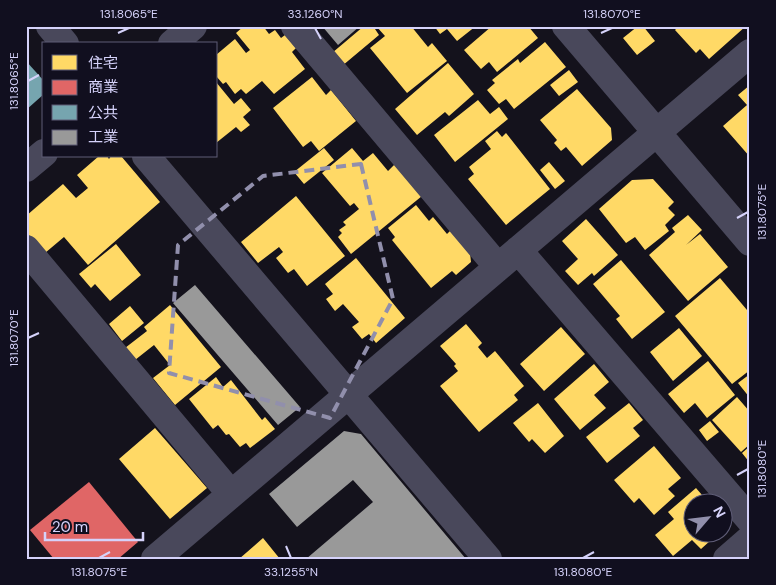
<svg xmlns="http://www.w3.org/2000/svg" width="776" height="585" font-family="'DM Sans','Noto Sans JP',sans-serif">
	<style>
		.homes { fill: #ffd966 }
		.shops { fill: #e06666 }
		.public { fill: #76a5af }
		.industry { fill: #999 }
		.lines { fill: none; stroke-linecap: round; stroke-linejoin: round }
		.minor { stroke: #49485b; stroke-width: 28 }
		.marked { fill: none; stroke: #918fac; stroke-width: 4; stroke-dasharray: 10 6; stroke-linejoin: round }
		.ticks { fill: none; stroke: #d5d2fa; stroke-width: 2 }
		.neatline { fill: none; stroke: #d5d2fa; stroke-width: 2 }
		.ticks-label { font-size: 12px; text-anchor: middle; fill: #d5d2fa }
	</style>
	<rect width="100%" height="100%" fill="#14121c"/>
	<!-- homes -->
	<path class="homes" d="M244,26H263L269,34L275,30L281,38L285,35L296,48L292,52L305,69L274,94L262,81L246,94L241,89L235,94L226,82L223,84L216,76V55L235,39L246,53L250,50L236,33Z
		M364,26H373L379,35L342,66L332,53Z
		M376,26H411L428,47L432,43L447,61L407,93L370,48L385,36Z
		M434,26H476L457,41L447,29L440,34Z
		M492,26H528L538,38L497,72L489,62L481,69L464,50Z
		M638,26H643L655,41L637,55L623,38Z
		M679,26H746L709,59L700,49L696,53L675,30Z
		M545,42L566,67L514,109L506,99L499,104L487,90L495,83L492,80L518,59L520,63Z
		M448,63L474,94L449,116L445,112L417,135L395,109Z
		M569,70L578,82L559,96L550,85Z
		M312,77L326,95L331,90L356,121L319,151L311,141L303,147L273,108Z
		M216,82L234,104L241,98L251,110L243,117L250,125L241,132L236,127L216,143Z
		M750,85V157L723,126L747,105L738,95Z
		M577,89L611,128L612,140L582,166L566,147L561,151L554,143L557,140L540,120Z
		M478,100L490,114L499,107L508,119L455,162L434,135Z
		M497,131L502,137L506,133L550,189L506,225L468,179L474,174L469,167L491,149L485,141Z
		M324,148L334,160L304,184L294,172Z
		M352,148L363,161L373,153L388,171L395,164L422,196L351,254L338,237L342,233L339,230L346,225L343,222L359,209L354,203L350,206L322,173Z
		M99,156H107L109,159L111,156H121L160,202L88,265L64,237L45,253L26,232V216L63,184L76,198L88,188L77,175Z
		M549,162L565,181L555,189L540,170Z
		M653,179L674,202L668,208L675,215L665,225L669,231L645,250L635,237L626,243L599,209L632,180Z
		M296,196L345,256L307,286L294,269L288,273L276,258L283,252L279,247L258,263L241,242Z
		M416,205L429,221L433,217L447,234L451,230L470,253L471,262L456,275L452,271L431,288L392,240L395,237L388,228Z
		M688,215L702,230L686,245L700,234L728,267L688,301L649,255L675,232L672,228Z
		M586,219L618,255L594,276L592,273L578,285L565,271L578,259L562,241Z
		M116,244L141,275L110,301L95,284L91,288L79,274Z
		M356,258L405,318L376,343L369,334L362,339L352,327L359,322L343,304L335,311L326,299L333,294L325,284Z
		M621,260L665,312L632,339L616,319L620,316L593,284Z
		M720,278L747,310L750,308V370L732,384L675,316Z
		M170,305L221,367L175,405L153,378L170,365L154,345L135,360L125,348L147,331L144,327Z
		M130,306L144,323L122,341L109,324Z
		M466,324L482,343L478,347L487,358L495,351L524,386L514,395L518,400L479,432L440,386L458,371L454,366L456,364L440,346Z
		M561,327L585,354L544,391L520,364Z
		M679,328L702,356L673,381L650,352Z
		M708,361L735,395L707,418L695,403L684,413L668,394Z
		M594,364L609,382L594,395L606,408L580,430L554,399Z
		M750,374V398L738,383Z
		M216,377L223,387L231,380L262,420L265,417L275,429L250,448L246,443L240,447L229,434L226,435L218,425L213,429L189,399Z
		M737,397L750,412V444L741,452L712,420Z
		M538,403L564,436L545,453L532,439L529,442L513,423Z
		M629,403L643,420L633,428L640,436L607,463L586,437Z
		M710,421L719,432L707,441L699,430Z
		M155,428L207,488L170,519L119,459Z
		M654,446L681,478L668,489L675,496L654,515L639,498L634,503L614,480Z
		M750,446V463L742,453Z
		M696,488L708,502H694V532H720L701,549L692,540L673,556L655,535L674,519L668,512Z
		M263,538L280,559H239Z"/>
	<!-- shops -->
	<path class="shops" d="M89,482L138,542L118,559H54L30,530Z"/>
	<!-- public -->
	<path class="public" d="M26,61L44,81V94L26,110Z"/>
	<!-- industry -->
	<path class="industry" d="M322,26H360L338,45Z
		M195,285L300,407L278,425L173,303Z
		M344,431L361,434L466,559H306L373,502L353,480L297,527L269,494Z"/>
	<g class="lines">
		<!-- minor -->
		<path class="minor" d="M50,26L65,44
			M295,26L498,267
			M566,26L750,242
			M172,44L193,26
			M146,156L488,559
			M26,168L44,153
			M26,249L231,494
			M518,250L750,520
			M155,559L750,53
			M727,559L750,539"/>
	</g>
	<!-- marked area -->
	<path class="marked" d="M361,164L393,299L330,418L169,373L178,245L263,176Z"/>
	<!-- ticks -->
	<path class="ticks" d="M315,28L321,39M118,33L129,28M601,33L612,28M28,81L39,75M737,218L748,212M28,338L39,333M737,475L748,469M286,546L291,558M99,558L110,552M583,558L594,552"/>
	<!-- border -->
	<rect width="776" height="585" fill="none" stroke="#110f1f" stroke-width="55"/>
	<!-- legend -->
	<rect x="42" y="42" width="175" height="115" fill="#110f1f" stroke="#5f5d77"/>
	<rect x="52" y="55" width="25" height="15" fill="#ffd966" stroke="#5f5d77"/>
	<text x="88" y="68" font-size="15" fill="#d5d2fa">住宅</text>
	<rect x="52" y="80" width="25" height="15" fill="#e06666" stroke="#5f5d77"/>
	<text x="88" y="92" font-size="15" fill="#d5d2fa">商業</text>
	<rect x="52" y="105" width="25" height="15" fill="#76a5af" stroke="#5f5d77"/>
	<text x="88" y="118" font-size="15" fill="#d5d2fa">公共</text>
	<rect x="52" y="130" width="25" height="15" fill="#999999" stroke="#5f5d77"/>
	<text x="88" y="142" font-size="15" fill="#d5d2fa">工業</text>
	<!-- north arrow -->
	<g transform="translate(708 518) rotate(62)"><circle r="24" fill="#110f1f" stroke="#5f5d77"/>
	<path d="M0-4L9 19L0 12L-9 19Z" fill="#918fac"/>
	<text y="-8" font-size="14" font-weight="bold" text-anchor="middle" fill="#d5d2fa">N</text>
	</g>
	<!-- scale -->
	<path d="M45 532v8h98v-8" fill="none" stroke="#d5d2fa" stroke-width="2.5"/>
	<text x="52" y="532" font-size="15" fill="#d5d2fa" stroke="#110f1f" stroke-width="4" paint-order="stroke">20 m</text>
	<rect x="28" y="28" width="720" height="530" class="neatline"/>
	<g class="ticks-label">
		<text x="129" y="18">131.8065°E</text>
		<text x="315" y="18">33.1260°N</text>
		<text x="612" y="18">131.8070°E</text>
		<text transform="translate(14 81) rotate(-90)" y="4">131.8065°E</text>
		<text transform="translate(762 212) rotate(-90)" y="4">131.8075°E</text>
		<text transform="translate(14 338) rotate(-90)" y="4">131.8070°E</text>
		<text transform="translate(762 469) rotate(-90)" y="4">131.8080°E</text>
		<text x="99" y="576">131.8075°E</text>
		<text x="291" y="576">33.1255°N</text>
		<text x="583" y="576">131.8080°E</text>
	</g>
</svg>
